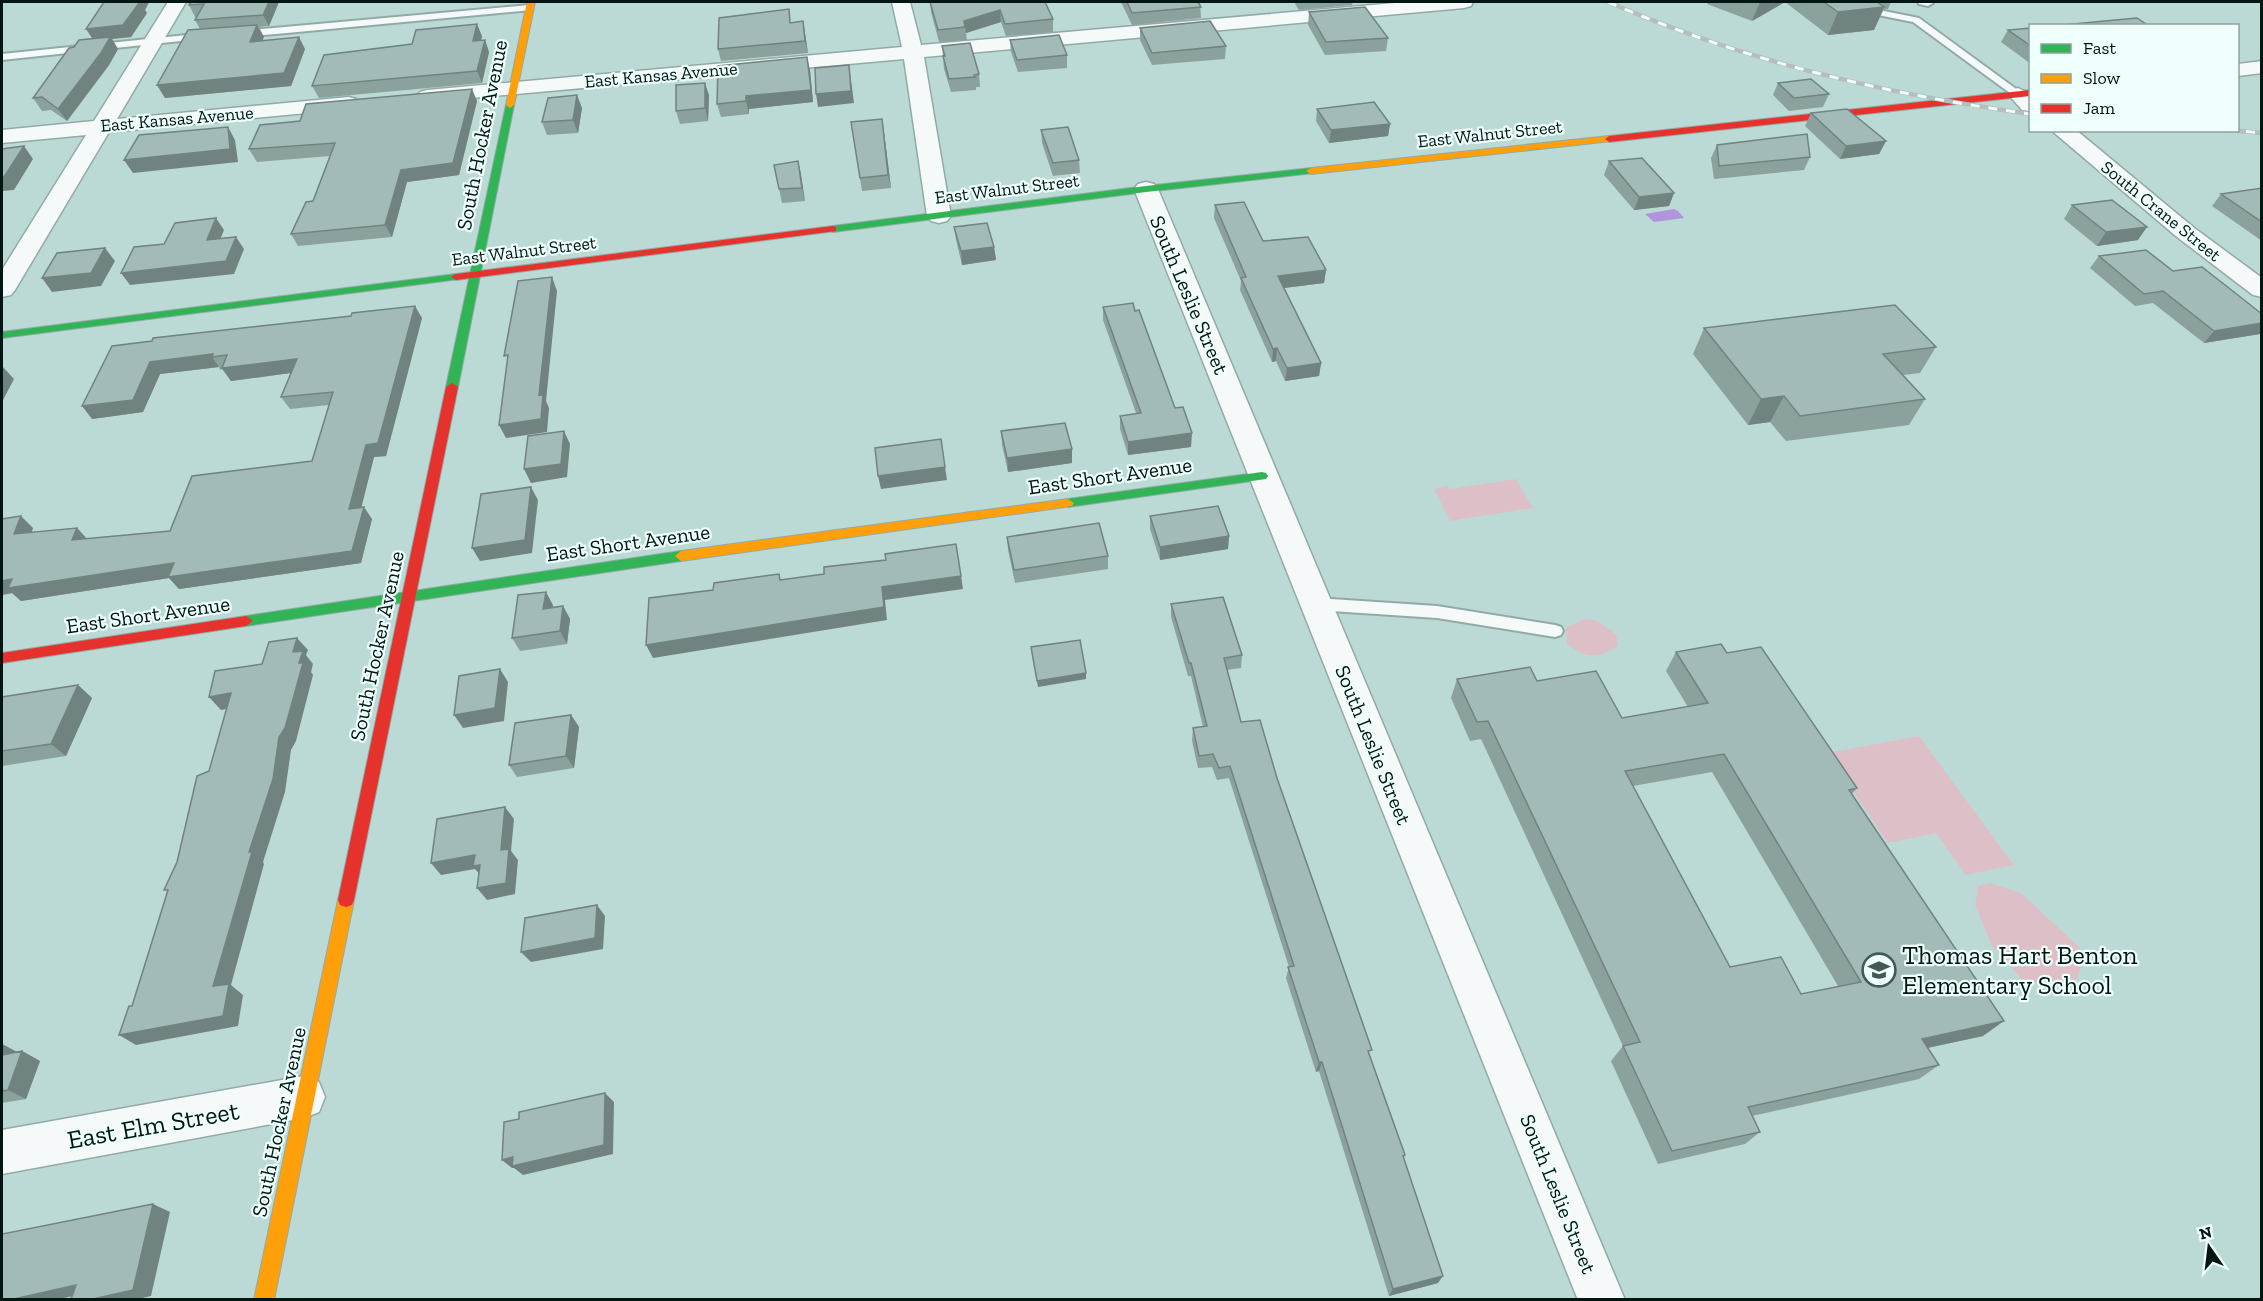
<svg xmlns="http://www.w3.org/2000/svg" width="2263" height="1301" font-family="'Zilla Slab',serif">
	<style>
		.green { fill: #ddc0c7 }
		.water { fill: #b094dd }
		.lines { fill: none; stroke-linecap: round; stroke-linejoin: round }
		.lane-casing { stroke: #92aaa7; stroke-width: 4 }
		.street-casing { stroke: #92aaa7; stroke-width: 3 }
		.fast-casing { stroke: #92aaa7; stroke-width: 2 }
		.slow-casing { stroke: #92aaa7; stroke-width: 2 }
		.jam-casing { stroke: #92aaa7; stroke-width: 2 }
		.lane { fill: #f5f9f9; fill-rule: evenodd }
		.street { fill: #f5f9f9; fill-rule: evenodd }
		.fast { fill: #30b455; fill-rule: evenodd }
		.slow { fill: #ff9f0a; fill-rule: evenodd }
		.jam { fill: #e5322d; fill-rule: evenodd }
		.rail-casing { stroke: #b5bebc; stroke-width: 4.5 }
		.rail { stroke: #eefffc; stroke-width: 3; stroke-dasharray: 9; stroke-linecap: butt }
		.wall { fill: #8ba19e; fill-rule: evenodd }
		.shaded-wall { fill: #718381 }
		.building { fill: #a2bbb8; stroke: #718381; stroke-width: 1.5; fill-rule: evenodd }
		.labels { text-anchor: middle; stroke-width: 4.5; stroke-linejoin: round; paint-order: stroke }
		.far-street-label { font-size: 18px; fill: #011513; stroke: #eefffc }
		.street-label { font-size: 21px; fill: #011513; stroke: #eefffc }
		.near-poi-label { font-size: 26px; fill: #011513; stroke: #eefffc; text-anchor: start }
		.near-street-label { font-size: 26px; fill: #011513; stroke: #eefffc }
	</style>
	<rect width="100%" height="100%" fill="#bbdad6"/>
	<!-- green -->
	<path class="green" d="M1516,479L1533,508L1450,521L1434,489L1448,486L1450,489Z
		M1583,619L1596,620L1616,634L1618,646C1598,659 1586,659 1567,644L1566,628Z
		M1919,736L2014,865L1966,875L1936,833L1888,843L1827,753Z
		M1990,883L2021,893L2078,946L2085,956L2077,979L2026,984L1992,946L1975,905L1978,886Z"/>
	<!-- water -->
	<path class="water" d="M1674,209L1678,211L1684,218L1654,222L1645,214Z"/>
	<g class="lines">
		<defs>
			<path id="lane" d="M1918,2H1932L1933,3L1928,6L1919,4Z
				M1864,3H1870L1879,10L1919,18L2023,94L2014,96L1913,22L1873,14L1864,7Z
				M529,5L532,6V10L276,34L240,37L235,34L240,31Z
				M206,33L211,36L209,38L2,60V54Z
				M1316,598L1437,606L1555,625L1561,627L1563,631L1561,635L1555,637L1437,618L1316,610L1310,608L1308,604L1310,600Z"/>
			<path id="street" d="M168,2H186L117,119L349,97L356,99L360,103L356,107L349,109L109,132L15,290L11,295L2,297V270L86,135L2,143V130L94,121Z
				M892,2H910L921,45L1406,2H1473L1471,6L1464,8L924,57L951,216L947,221L939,223L931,221L927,216L904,59L427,102L420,100L416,96L420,92L427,90L902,47Z
				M2262,61V73L2238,76V64Z
				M2018,88L2030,94V111L2022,110L2008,94L2011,90Z
				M2051,130H2076L2193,227L2262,278V297L2253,295L2177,237Z
				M1146,182L1154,184L1158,189L1625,1300H1578L1134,189L1138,184Z
				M304,1076L319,1082L325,1097L319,1112L304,1118L2,1174V1130Z"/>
			<path id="fast" d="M510,102L514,105L458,387L452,391L446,387L506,105Z
				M1311,168L1316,171L1314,173L1146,192L833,232L828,229L833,226L1146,186Z
				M456,274L461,277L460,279L2,338V332Z
				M1262,472L1266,473L1268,476L1266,479L1068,507L1062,503L1068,499Z
				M681,551L687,556L681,561L246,626L239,621L246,616Z"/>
			<path id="slow" d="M527,2H535L514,105L510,108L506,105Z
				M1609,136L1613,139L1612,141L1311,174L1306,171L1311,168Z
				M1068,499L1074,503L1072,506L681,561L675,556L681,551Z
				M346,893L352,895L354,900L274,1300H254L338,900L340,895Z"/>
			<path id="jam" d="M2030,90V96L1609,142L1605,139L1609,136Z
				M833,226L836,227V231L456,280L451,277L456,274Z
				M452,383L458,387L354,900L352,905L346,907L340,905L338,900L446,387Z
				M246,616L253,621L246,626L2,663V653Z"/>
		</defs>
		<!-- lane casing -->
		<use href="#lane" class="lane-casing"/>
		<!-- street casing -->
		<use href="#street" class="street-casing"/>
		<!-- fast casing -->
		<use href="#fast" class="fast-casing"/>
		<!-- slow casing -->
		<use href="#slow" class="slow-casing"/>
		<!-- jam casing -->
		<use href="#jam" class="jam-casing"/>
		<!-- lane -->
		<use href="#lane" class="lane"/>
		<!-- street -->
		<use href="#street" class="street"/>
		<!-- fast -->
		<use href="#fast" class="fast"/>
		<!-- slow -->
		<use href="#slow" class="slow"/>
		<!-- jam -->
		<use href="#jam" class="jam"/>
		<defs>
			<path id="rail" d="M1608,2C1747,62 1881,93 2030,114
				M2228,130L2262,133"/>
		</defs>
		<!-- rail casing -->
		<use href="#rail" class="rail-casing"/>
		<!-- rail -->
		<use href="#rail" class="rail"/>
	</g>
	<!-- wall -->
	<path class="wall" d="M104,2H149L145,10L147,13L131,37L112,39L118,49L109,65L67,121L51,110L42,111L33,98L74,47L93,39Z
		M191,2H279L269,26L259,27L264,37L262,41L305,49L291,86L165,98L157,85L200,29L195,20L197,17H195L189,5Z
		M930,2L1053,19V32L1006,36L1001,22L966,33L967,40L939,42L931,12Z
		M1121,2H1200L1201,18L1132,25Z
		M1294,2H1353L1352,5L1299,10Z
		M1708,2H1891L1888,9H1884L1874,30L1828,35L1785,2L1752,21L1707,4Z
		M1309,12L1388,38L1386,51L1325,55L1308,25Z
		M803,21L808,53L721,61L718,49L791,23Z
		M1140,28L1226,46L1225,59L1152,65L1140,40Z
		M2031,28V64L2001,42L2008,30Z
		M482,36L481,41L485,40L489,52L482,83L319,98L312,86Z
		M1010,40L1067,55V68L1018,72L1011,52Z
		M942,46L979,74L980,87H976V90L951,92L944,69Z
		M810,70L813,102L749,109V114L721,117L717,104Z
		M1778,83L1829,94L1823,107L1789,111L1773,95Z
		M709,95L708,121L680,124L676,111Z
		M477,101L459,175L407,182L392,237L298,246L291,234L313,201L330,156L257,162L249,149L300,121Z
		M582,108L578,133L547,135L542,122Z
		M1317,109L1390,124L1388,136L1329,143L1316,121Z
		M1811,113L1886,141L1879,154L1840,159L1805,126Z
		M851,122L884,132L891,188L862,191Z
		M1041,130L1079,160L1080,173L1053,176L1042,143Z
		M1717,145L1810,157L1804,170L1714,179L1711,158Z
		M798,161L805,201L782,203L779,189Z
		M1609,161L1674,193L1669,206L1634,210L1604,175Z
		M2262,188V241L2212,206L2221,194Z
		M1215,205L1263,241L1326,270L1324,283L1284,288L1321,363L1319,376L1285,381L1276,361L1272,362L1240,290L1241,281L1214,218Z
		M2072,205L2138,240L2097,246L2064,219Z
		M954,227L994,247L996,260L962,265L956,240Z
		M2099,256L2173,271L2262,314V332L2260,334L2204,343L2153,303L2135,306L2090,268Z
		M1103,307L1191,447L1128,455L1120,429V416L1136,413L1103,320Z
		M422,318L386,456L374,457L361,507L372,519L361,563L179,589L169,578L21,601L12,593L2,595V519L33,528L32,532L77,528L87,539L170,531L312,461L329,405L290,409L281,397L291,373L231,381L222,369L220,370L219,367L160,374L143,412L92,419L112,346Z
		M1704,328L1936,347L1920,373L1903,375L1925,399L1909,425L1786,441L1770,422L1748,425L1693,354Z
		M1001,431L1072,463L1008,472L1002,445Z
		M1150,516L1229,536L1228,549L1160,560L1150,529Z
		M1007,537L1108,556V569L1015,583L1008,550Z
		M1171,604L1242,655L1241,668L1227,670L1241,722L1277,778L1370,1056L1405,1155L1404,1158L1438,1283L1389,1296L1319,1071L1316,1072L1286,978L1289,967L1229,778L1217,780L1212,767L1198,768L1192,741L1193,728L1203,727L1191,676H1188L1171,617Z
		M553,605L552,607L563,606L570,619L567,644L520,651L512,638Z
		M1676,652L1727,653L1857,788L1852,794L1983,1036L1928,1048L1939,1065L1919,1079L1752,1116L1760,1132L1745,1144L1658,1164L1611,1061L1623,1046L1481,739L1470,741L1451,698L1457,679L1537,681L1622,718L1688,707L1666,671ZM1712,772L1838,986L1801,994L1730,967L1633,786Z
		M78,685L92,698L66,756L2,766V697Z
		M571,715L579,727L574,768L517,777L509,765Z
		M2,1044L17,1052L22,1051L40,1061L26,1099L2,1103Z"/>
	<!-- shaded-wall -->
	<path class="shaded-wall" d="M135,2H149L145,10L147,13L131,37L112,39L118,49L109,65L67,121L58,109L94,41L86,29Z
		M269,2H279L269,26L263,15Z
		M1760,2H1785L1752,21Z
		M1869,2H1879L1876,8L1884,7L1874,30L1828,35L1838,12Z
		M1000,10L1001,22L966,33L964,21Z
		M803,21L805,33L808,53L805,41Z
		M477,24L482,36L478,53L473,41Z
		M257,25L264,37L256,54L250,42Z
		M299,37L305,49L291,86L165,98L157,85Z
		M485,40L489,52L482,83L477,71Z
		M807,57L810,70L813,102L749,109V114L746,101V96Z
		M849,65L854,103L818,107L816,94Z
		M705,83L709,95L708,121L705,108Z
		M472,89L477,101L459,175L407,182L392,237L385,225L401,170Z
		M577,95L582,108L578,133L573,120Z
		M882,119L884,132L891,188L888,175Z
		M1390,124L1388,136L1329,143L1331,130Z
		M228,127L235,140L238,162L133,173L124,160Z
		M1886,141L1879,154L1840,159L1846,146Z
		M24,146L33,159L14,190L2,191V177Z
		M798,161L801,174L805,201L802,188Z
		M1674,193L1669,206L1634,210L1639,197Z
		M216,218L224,230L215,252L207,240Z
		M2147,227L2138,240L2097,246L2106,232Z
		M236,237L244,249L234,274L130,285L121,273Z
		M994,247L996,260L962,265L961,251Z
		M105,248L115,261L101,286L52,292L42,278Z
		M1326,270L1324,283L1276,289L1278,276Z
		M552,277L557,291L546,401L549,408L547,432L506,438L499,425L539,395Z
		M415,306L422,318L386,456L374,457L358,521L349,509L366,445Z
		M2262,323V332L2260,334L2204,343L2214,331Z
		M1277,348L1276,361L1272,362L1273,349Z
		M213,354L212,357L219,367L160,374L143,412L92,419L82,406L150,362Z
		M297,359L305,371L231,381L222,368Z
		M1321,363L1319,376L1285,381L1287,368Z
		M2,366L14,379L2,402Z
		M1784,396L1770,422L1748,425L1761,399Z
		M564,431L570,444L567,477L531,483L524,469Z
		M1192,433L1191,447L1128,455V442Z
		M1072,449V463L1008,472L1007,458Z
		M945,467L947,480L881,489L878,476Z
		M531,487L538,500L532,553L480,561L472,548Z
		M364,507L372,519L361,563L179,589L169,578L21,601L12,593L2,595V581Z
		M21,516L33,528L26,546L14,534Z
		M77,528L88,540H72Z
		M1229,536L1228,549L1160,560V547Z
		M956,544L963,589L885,600L887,620L653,658L646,645L882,587Z
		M546,592L553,605L551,622L543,609Z
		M563,606L570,619L567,644L560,631Z
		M297,638L308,650L306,655L313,664L311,672L313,675L296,741L291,750L285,792L263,862L264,864L231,985L243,995L238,1026L136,1045L119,1035L213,986L249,852L279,737L293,652Z
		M500,669L508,682L504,721L463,728L454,715Z
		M1086,673V679L1038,687L1037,681Z
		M78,685L92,698L66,756L51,744Z
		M231,693L242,706L221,710L209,697Z
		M571,715L579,727L574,768L566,756Z
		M505,807L514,819L511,851L518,860L515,894L487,900L477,888L501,850Z
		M475,855L484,867L483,878L475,869L441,875L431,863Z
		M597,905L605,916L603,949L531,962L521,952Z
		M2004,1021L1983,1036L1903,1053L1922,1039Z
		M2,1044L17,1052L2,1060Z
		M22,1051L40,1061L26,1099L8,1090Z
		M1319,1062H1322L1319,1071L1316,1072Z
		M605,1093L614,1102L613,1154L523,1175L514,1168H512L502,1160Z
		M153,1204L170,1212L151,1296L138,1299H93Z
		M1443,1276L1438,1283L1389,1296L1393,1289Z
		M76,1285L95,1291L60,1299H14Z"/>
	<!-- building -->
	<path class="building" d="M104,2H140L123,25L86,29Z
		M191,2H269L263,15L195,20L204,4L189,5Z
		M930,2H1045L1053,19L1005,24L1000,10L964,21L965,27L938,30Z
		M1127,2H1198L1201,7L1132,13Z
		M1824,2H1877L1884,7L1838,12Z
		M1365,7L1388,38L1326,42L1309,12Z
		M789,9L790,23L803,21L805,41L718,49L719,18Z
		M2137,18L2149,26H2054L2094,22Z
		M1210,21L1226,46L1152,53L1140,28Z
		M477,24L473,41L485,40L477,71L312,86L324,55L412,44L416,30Z
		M257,25L250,42L299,37L284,73L157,85L188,30Z
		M2031,28V46L2008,30Z
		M1059,35L1067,55L1017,60L1010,40Z
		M110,37L101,53L58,109L42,97L33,98L69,48L74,47L79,40Z
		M970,43L979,74L974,75L975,77L949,79L943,56H945L942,46Z
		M807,57L811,90L746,96V101L717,104L718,66Z
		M849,65L851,91L816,94L815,68Z
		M1811,79L1829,94L1794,98L1778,83Z
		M705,83V108L676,111V85Z
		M472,89L453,163L401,170L385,225L291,234L306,202L313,201L335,143L249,149L260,125L300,121L306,104Z
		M577,95L573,120L542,122L548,98Z
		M1374,102L1390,124L1331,130L1317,109Z
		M1847,109L1886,141L1846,146L1811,113Z
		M882,119L888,175L860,178L851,122Z
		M228,127L230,149L124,160L139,135Z
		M1068,127L1079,160L1053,163L1041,130Z
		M1807,134L1810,157L1719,166L1717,145Z
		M24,146L4,177H2V149Z
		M1642,158L1674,193L1639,197L1609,161Z
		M798,161L802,188L779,189L774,165Z
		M2262,188V222L2221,194Z
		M2112,200L2147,227L2106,232L2072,205Z
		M1244,202L1263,241L1308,237L1326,270L1278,276L1321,363L1287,368L1277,348L1273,349L1241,278L1246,277L1215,205Z
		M216,218L207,240L236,237L226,261L121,273L134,247L164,244L175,223Z
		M987,223L994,247L961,251L954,227Z
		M105,248L91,273L42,278L57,253Z
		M2146,250L2173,271L2202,267L2262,314V323L2214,331L2163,291L2144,294L2099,256Z
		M552,277L539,395L543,394L541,419L499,425L508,355L504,356L518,281Z
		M1133,303L1135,311L1139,310L1175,408L1183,407L1192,433L1128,442L1120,416L1141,413L1103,307Z
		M1895,305L1936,347L1883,354L1925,399L1800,416L1784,396L1761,399L1704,328Z
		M415,306L378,443L366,445L349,509L364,507L352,551L168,577L174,563L8,588L12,579L2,581V519L21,516L14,534L77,528L72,540L170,531L192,476L312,461L333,392L281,397L297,359L222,368L227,355L212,357L213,354L150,362L133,400L82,406L112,346L152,341L153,338L351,316L352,313Z
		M1065,423L1072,449L1007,458L1001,431Z
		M564,431L561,464L524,469L528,436Z
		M941,439L945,467L878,476L875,448Z
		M531,487L525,540L472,548L481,494Z
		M1218,506L1229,536L1160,547L1150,516Z
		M1099,523L1108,556L1014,570L1007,537Z
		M956,544L961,576L882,587L884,607L646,645L649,598L713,590L714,583L779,574L780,580L824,574V567L886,560L885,554Z
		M546,592L543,609L563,606L560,631L512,638L518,595Z
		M1223,597L1242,655L1224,658L1241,722L1260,720L1277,778L1372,1050L1368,1051L1405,1155L1403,1156L1443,1276L1393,1289L1322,1062H1319L1288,967L1294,966L1230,766L1219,768L1213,754L1199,756L1193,728L1207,726L1191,663H1189L1171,604Z
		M297,638L293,652L303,651L299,663H303L285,728L279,737L273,779L249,852H252L213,986L229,984L223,1016L119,1035L129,1006H132L168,890H164L177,862L197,776L209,771L231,693L209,697L215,671L262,664L269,642Z
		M1080,640L1086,673L1037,681L1031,647Z
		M1721,644L1727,653L1761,647L1857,788L1849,790L2004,1021L1922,1039L1939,1065L1748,1107L1760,1132L1672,1151L1623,1046L1640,1042L1488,721L1477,722L1457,679L1530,667L1537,681L1596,671L1622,718L1708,703L1676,652ZM1724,754L1861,982L1801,994L1781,957L1730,967L1625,771Z
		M500,669L495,708L454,715L459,676Z
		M78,685L51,744L2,751V697Z
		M571,715L566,756L509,765L515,723Z
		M505,807L501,850L509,849L506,883L477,888L480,865L473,866L475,855L431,863L437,819Z
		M597,905L595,938L521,952L525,918Z
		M22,1051L8,1090L2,1091V1055Z
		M605,1093L604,1145L512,1166L513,1157L502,1160L504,1122L519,1119V1112Z
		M153,1204L133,1290L93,1299H71L76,1285L14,1299H2V1234Z"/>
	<!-- icons -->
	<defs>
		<symbol id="school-ring" viewBox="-11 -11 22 22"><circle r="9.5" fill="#eefffc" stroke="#425a57" stroke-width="1.5"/><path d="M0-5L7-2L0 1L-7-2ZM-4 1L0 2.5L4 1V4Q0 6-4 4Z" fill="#425a57"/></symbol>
	</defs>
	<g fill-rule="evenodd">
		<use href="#school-ring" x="1860" y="951" width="38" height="38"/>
	</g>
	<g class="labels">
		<!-- far-street labels -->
		<g class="far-street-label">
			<text transform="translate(661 75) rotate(-5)" y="6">East Kansas Avenue</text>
			<text transform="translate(177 119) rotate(-5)" y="6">East Kansas Avenue</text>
			<text transform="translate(1490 134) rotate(-6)" y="6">East Walnut Street</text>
			<text transform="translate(1007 189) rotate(-7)" y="6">East Walnut Street</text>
			<text transform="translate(2161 211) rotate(39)" y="6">South Crane Street</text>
			<text transform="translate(524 251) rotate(-7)" y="6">East Walnut Street</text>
		</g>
		<!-- street labels -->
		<g class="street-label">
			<text transform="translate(482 135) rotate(-79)" y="7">South Hocker Avenue</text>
			<text transform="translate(1189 295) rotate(67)" y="7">South Leslie Street</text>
			<text transform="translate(1110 476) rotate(-8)" y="7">East Short Avenue</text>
			<text transform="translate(628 543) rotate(-8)" y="7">East Short Avenue</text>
			<text transform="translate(148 615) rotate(-8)" y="7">East Short Avenue</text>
			<text transform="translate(377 646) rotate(-78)" y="7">South Hocker Avenue</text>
			<text transform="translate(1373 745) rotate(68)" y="7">South Leslie Street</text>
			<text transform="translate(279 1122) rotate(-78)" y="7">South Hocker Avenue</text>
			<text transform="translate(1558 1194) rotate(68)" y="7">South Leslie Street</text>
		</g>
		<!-- near-poi labels -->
		<g class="near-poi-label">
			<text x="1902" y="964">Thomas Hart Benton<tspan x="1902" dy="30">Elementary School</tspan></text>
		</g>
		<!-- near-street labels -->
		<g class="near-street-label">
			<text transform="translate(153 1125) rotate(-10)" y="9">East Elm Street</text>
		</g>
	</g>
	<!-- border -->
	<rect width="2263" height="1301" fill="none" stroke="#011513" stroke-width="6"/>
	<!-- legend -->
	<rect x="2029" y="24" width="210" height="108" fill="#eefffc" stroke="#8fa19f" stroke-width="1.5"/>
	<rect x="2041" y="44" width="30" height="9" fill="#30b455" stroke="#8fa19f" stroke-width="1.5"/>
	<text x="2083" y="54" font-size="18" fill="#011513">Fast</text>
	<rect x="2041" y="74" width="30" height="9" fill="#ff9f0a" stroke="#8fa19f" stroke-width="1.5"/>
	<text x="2083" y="84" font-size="18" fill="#011513">Slow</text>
	<rect x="2041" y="104" width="30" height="9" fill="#e5322d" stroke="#8fa19f" stroke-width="1.5"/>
	<text x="2083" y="114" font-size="18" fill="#011513">Jam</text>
	<!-- north arrow -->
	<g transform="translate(2209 1247) rotate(346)" stroke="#eefffc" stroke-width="4.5" paint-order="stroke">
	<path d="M0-4.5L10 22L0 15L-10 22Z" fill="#011513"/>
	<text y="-9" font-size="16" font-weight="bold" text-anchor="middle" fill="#011513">N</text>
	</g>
</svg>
